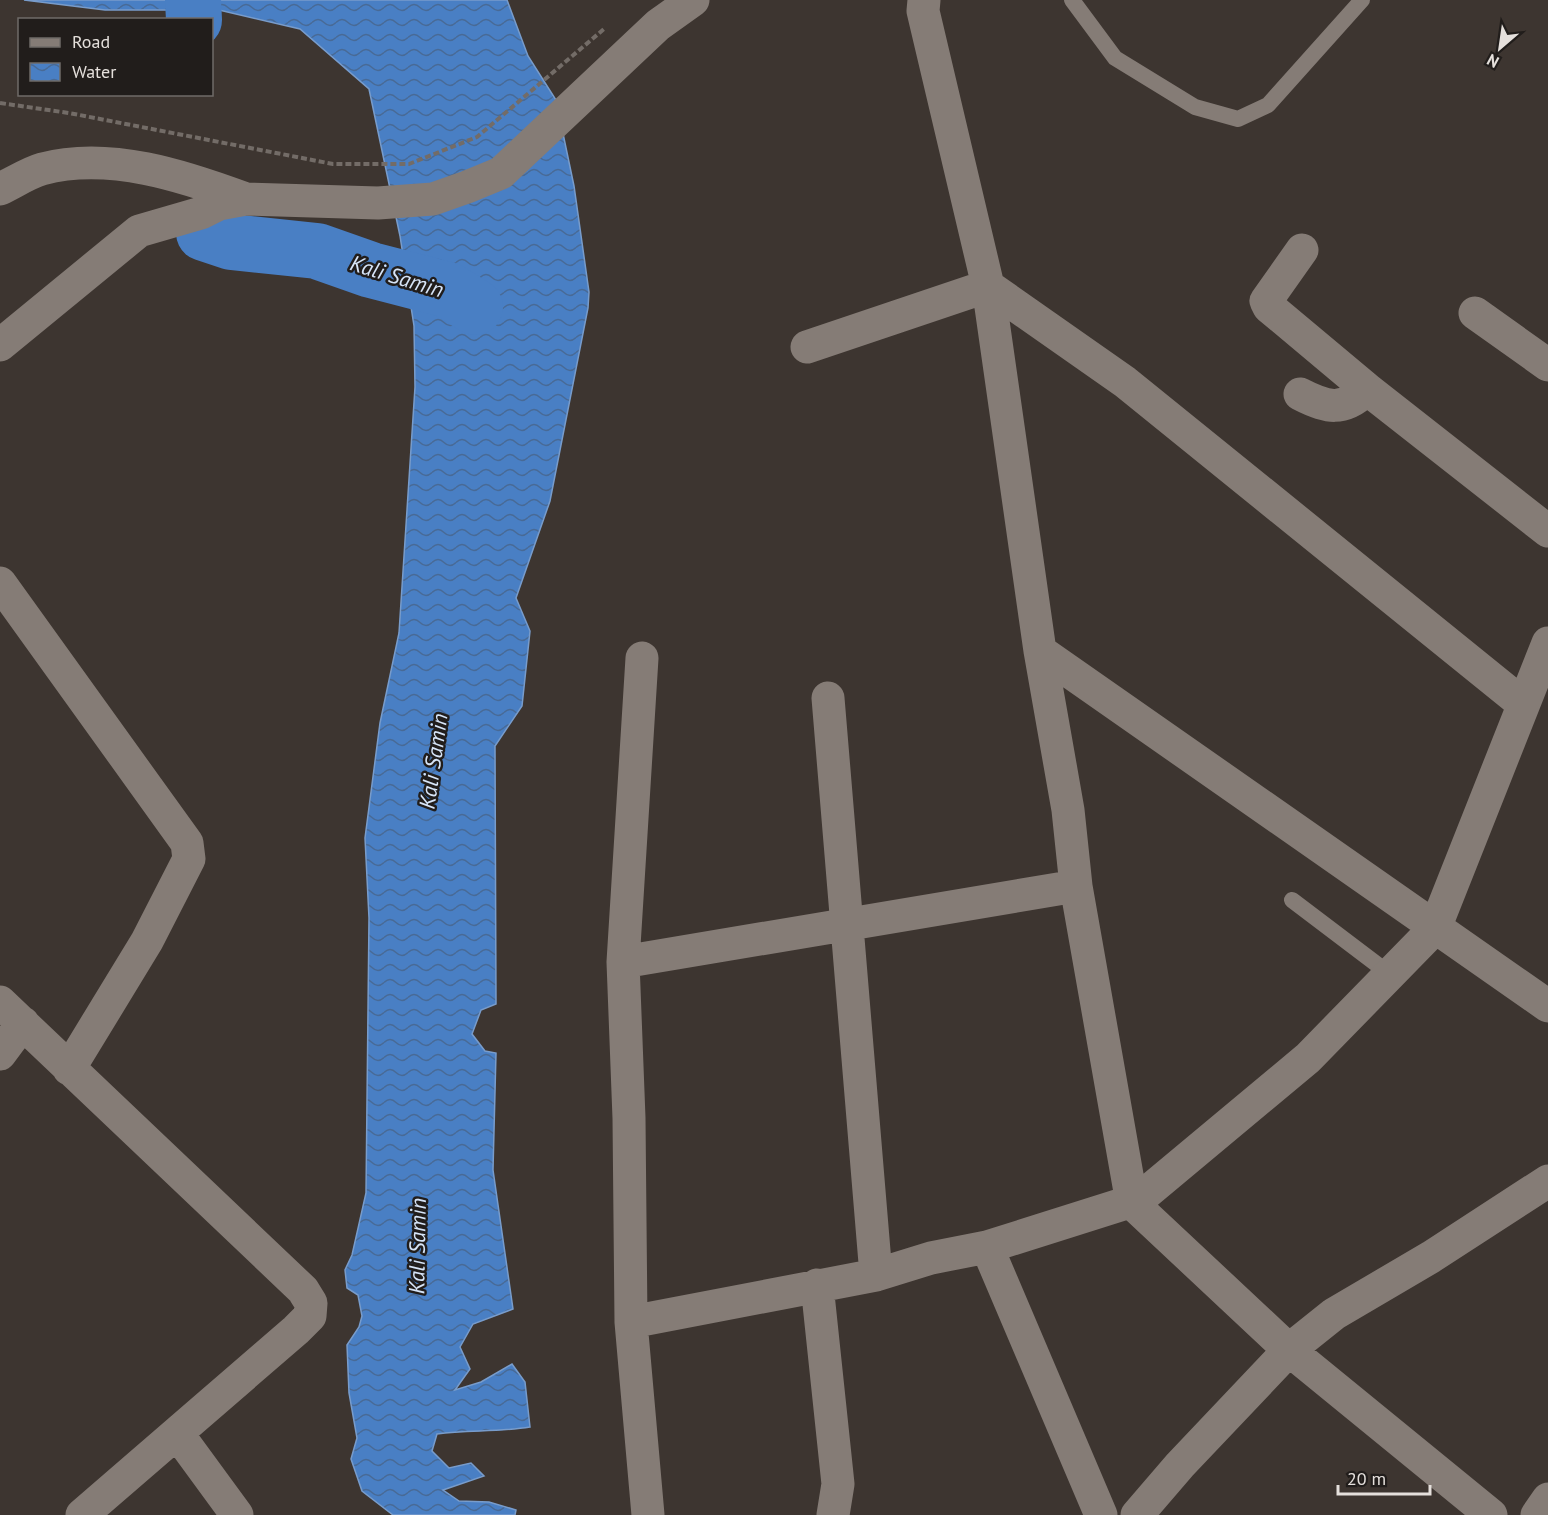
<svg xmlns="http://www.w3.org/2000/svg" width="1548" height="1515" font-family="'PT Sans',sans-serif">
	<style>
		.water { fill: url(#water-waves); stroke: #789ccb; stroke-width: 1.5 }
		.lines { fill: none; stroke-linecap: round; stroke-linejoin: round }
		.river { stroke: #497fc4; stroke-width: 56 }
		.path { stroke: #736c67; stroke-width: 4; stroke-dasharray: 6 3; stroke-linecap: butt }
		.service { stroke: #857c76; stroke-width: 16 }
		.minor { stroke: #857c76; stroke-width: 33 }
		.labels { text-anchor: middle; stroke-width: 5; stroke-linejoin: round; paint-order: stroke }
		.water-label { font-size: 22px; font-style: italic; fill: #d7e5f8; stroke: #211d1b }
	</style>
	<defs>
		<pattern id="water-waves" width="16" height="10" patternUnits="userSpaceOnUse" patternTransform="scale(1.5)"><rect width="16" height="10" fill="#497fc4"/><path d="M0 5q4-4 8 0t8 0" fill="none" stroke="#486a96"/></pattern>
	</defs>
	<rect width="100%" height="100%" fill="#3d3530"/>
	<!-- water -->
	<path class="water" d="M24,0H507L528,56L556,100L574,186L589,292L588,308L550,501L516,598L530,631L522,706L495,746L496,1004L481,1010L472,1034L485,1051L496,1053L493,1170L513,1309L473,1324L460,1347L470,1369L455,1390L481,1382L512,1364L525,1382L530,1427C499,1432 468,1430 437,1434L432,1451L449,1468L471,1463L484,1476L443,1490L459,1501L489,1502L516,1510L515,1515H393L362,1491L351,1459L357,1438L349,1393L347,1345L359,1327L362,1316L358,1295L347,1288L345,1270L352,1255L366,1193L369,918L365,838L380,723L399,633L415,387L414,326L400,236L369,89L300,29L219,10H105Z"/>
	<g class="lines">
		<!-- river -->
		<path class="river" d="M193,0L194,20
			M204,233L231,242L317,251L371,270L448,290L475,307"/>
		<!-- path -->
		<path class="path" d="M0,103L69,113L333,164H409L477,137L604,29"/>
		<!-- service -->
		<path class="service" d="M1072,0L1115,58L1195,107L1238,119L1268,105L1362,0
			M1292,900L1391,975"/>
		<!-- minor -->
		<path class="minor" d="M924,0L923,11L988,286L1040,651L1068,810L1076,886L1132,1203L1289,1350L1491,1515
			M0,189C13,183 28,173 42,169C109,151 184,176 246,199
			M1302,250L1266,301L1269,307L1367,389
			M1475,313L1548,365
			M0,345L139,231L201,213L219,204L246,199L378,203L433,199L467,187L501,173L658,25L693,0
			M807,347L988,286L1125,382L1523,704
			M1300,394C1327,408 1343,412 1367,389L1548,531
			M0,583L187,843L189,859L147,941L69,1069
			M1040,651L1548,1006
			M642,658L623,962L629,1118L631,1322L648,1515
			M828,698L876,1275
			M623,962L1076,886
			M0,1002L303,1290L311,1303L310,1316L296,1330L82,1515
			M0,1054L23,1023
			M987,1247L1101,1515
			M817,1285L838,1484L833,1515
			M631,1322L876,1275L931,1258L987,1247L1139,1199L1308,1058L1435,928L1548,643
			M177,1433L237,1515
			M1137,1515L1180,1465L1289,1350L1334,1314L1431,1257L1548,1181
			M1537,1515L1548,1499"/>
	</g>
	<g class="labels">
		<!-- water labels -->
		<g class="water-label">
			<text transform="translate(397 276) rotate(17)" y="8">Kali Samin</text>
			<text transform="translate(433 761) rotate(-82)" y="8">Kali Samin</text>
			<text transform="translate(417 1246) rotate(-89)" y="8">Kali Samin</text>
		</g>
	</g>
	<!-- legend -->
	<rect x="18" y="18" width="195" height="78" fill="#211d1b" stroke="#6f6b68" stroke-width="1.5"/>
	<rect x="30" y="38" width="30" height="9" fill="#857c76" stroke="#6f6b68" stroke-width="1.5"/>
	<text x="72" y="48" font-size="18" fill="#e5e0dc">Road</text>
	<rect x="30" y="63" width="30" height="18" fill="url(#water-waves)" stroke="#6f6b68" stroke-width="1.5"/>
	<text x="72" y="78" font-size="18" fill="#e5e0dc">Water</text>
	<!-- north arrow -->
	<g transform="translate(1500 48) rotate(209)" stroke="#211d1b" stroke-width="4.5" paint-order="stroke">
	<path d="M0-4.5L10 22L0 15L-10 22Z" fill="#e5e0dc"/>
	<text y="-9" font-size="16" font-weight="bold" text-anchor="middle" fill="#e5e0dc">N</text>
	</g>
	<!-- scale -->
	<path d="M1338 1485v9h92v-9" fill="none" stroke="#e5e0dc" stroke-width="3"/>
	<text x="1347" y="1485" font-size="18" fill="#e5e0dc" stroke="#211d1b" stroke-width="4.5" paint-order="stroke">20 m</text>
</svg>
